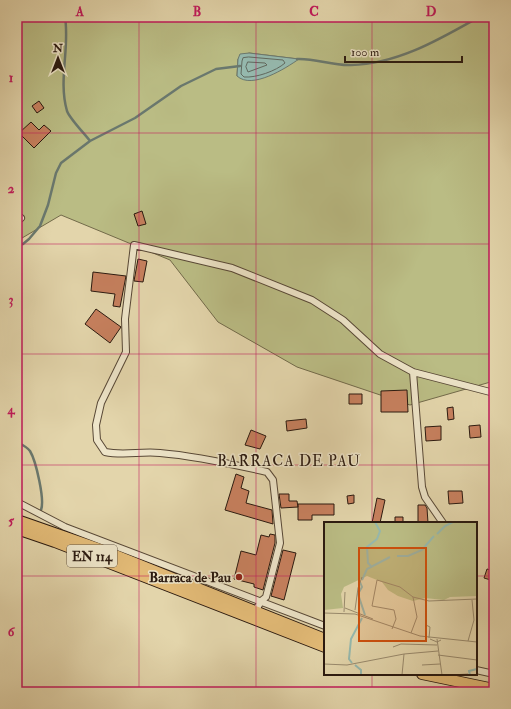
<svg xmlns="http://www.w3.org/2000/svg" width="511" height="709" font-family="'IM FELL Double Pica',serif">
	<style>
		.green { fill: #babc84; stroke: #726a4a; fill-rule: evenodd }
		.water { fill: #95b8ad; stroke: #6a786e }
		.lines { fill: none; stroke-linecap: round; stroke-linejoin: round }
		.shore { stroke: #60685e; stroke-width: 1 }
		.stream { stroke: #6a786e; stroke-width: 2.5 }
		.building { fill: #c7805e; stroke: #2a190f }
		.minor-casing { stroke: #584836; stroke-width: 8 }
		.primary-casing { stroke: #2a190f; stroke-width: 12 }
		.minor { stroke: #ede4c8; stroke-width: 6 }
		.primary { stroke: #e2ba76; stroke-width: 10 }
		.grid { fill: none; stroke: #c2185b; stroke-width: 1; stroke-opacity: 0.55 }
		.poi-dot { fill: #8f2418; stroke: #ede4c8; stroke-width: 1.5 }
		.labels { text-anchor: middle; stroke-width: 3; stroke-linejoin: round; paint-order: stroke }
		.shield { fill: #ede4c8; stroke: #645646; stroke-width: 1 }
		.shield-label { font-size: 13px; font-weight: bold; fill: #2a190f }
		.poi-label { font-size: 14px; font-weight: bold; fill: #2a190f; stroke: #ede4c8; text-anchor: end }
		.neighbourhood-label { font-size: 15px; letter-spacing: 1px; fill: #2a190f; stroke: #ede4c8 }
		.inset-river { fill: none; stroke: #95b8ad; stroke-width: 2 }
		.inset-road { fill: none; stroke: #998a6d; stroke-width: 1 }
		.view { fill: #cc4f0c; fill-opacity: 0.15; stroke: #cc4f0c; stroke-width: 2 }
		.inset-edge { fill: none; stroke: #2a190f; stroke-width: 2 }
		.neatline { fill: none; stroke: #c2185b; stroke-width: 1.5 }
		.grid-label { font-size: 13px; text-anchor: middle; font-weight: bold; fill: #c2185b }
	</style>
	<rect width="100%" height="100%" fill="#e3d5ab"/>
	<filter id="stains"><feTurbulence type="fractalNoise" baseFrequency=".005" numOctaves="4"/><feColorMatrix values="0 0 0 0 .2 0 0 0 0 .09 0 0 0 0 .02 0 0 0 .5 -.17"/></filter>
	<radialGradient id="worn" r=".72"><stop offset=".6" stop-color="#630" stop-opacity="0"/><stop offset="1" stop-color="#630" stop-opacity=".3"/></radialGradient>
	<!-- green -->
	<path class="green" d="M17,17H494V381L410,405L297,367L218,322L170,260L61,215L17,241ZM249,53L298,59L237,76L238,59Z"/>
	<!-- water -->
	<path class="water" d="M249,53L299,59C286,68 252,90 237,76L238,59L240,54Z"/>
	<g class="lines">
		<!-- shore -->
		<path class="shore" d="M249,57L283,60L285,63C276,71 256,78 244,77L241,74L242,61L243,58Z
			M248,62L265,63L267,65L248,72L246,67Z"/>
		<!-- stream -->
		<path class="stream" d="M65,17C70,48 58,80 67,111C70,119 84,133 90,141
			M297,59C315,58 333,66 351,65C398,64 440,39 479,17
			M17,245L23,244L29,239L40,226L48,205L56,173L61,163L90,141L135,118L181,86L216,69L240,66
			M17,267L20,275L17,300
			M17,386V399
			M17,442C21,444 27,447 30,451C36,461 45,500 41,510
			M17,541L19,538"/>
	</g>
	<!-- building -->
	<path class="building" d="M39,101L44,108L37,113L32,106Z
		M31,122L39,130L44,125L51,131L34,148L19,133Z
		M142,211L146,224L138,226L134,214Z
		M138,259L147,261L143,282L134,281Z
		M93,272L126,276L120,307L113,306L115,294L91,291Z
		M96,309L121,327L110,343L85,324Z
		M407,390L408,412H381V391Z
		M349,394H362V404H349Z
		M453,407L454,419L448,420L447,408Z
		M306,419L307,428L287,431L286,421Z
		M480,425L481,437L470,438L469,426Z
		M441,426V440L426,441L425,427Z
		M251,430L266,436L260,449L245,445Z
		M236,474L244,477L241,488L249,491L246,503L272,510L273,524L225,510Z
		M448,491H462L463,503L449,504Z
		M279,494H289V501H297L298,507L281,508Z
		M354,495V503L348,504L347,496Z
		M377,498L385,500L380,523H372Z
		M298,504H334V515H312V520H298Z
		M418,505H425L427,508L428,523H418Z
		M395,517H403V523H395Z
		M270,534L275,535V543L263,590L254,587V584L234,579L241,551L256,555L261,535L269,537Z
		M283,550L296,553L284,600L271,596Z
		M487,569L494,571V581L484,578Z"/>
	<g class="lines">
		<defs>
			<path id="minor" d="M17,221L21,218
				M413,372L422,487L425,497L443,523
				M17,502L65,527L325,626
				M254,614L261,601L266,597L280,543L273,480L267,472C232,464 196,456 160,453C141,451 124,456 105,452L97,440L96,425L101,403L126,352L125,319L134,245L232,268L312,300L343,320L380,354L413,372L494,393
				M476,670L494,674"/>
			<path id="primary" d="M17,520L100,549L325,639
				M17,529L55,542L325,647
				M422,674L494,689"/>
		</defs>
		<!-- minor casing -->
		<use href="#minor" class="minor-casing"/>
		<!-- primary casing -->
		<use href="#primary" class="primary-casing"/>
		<!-- minor -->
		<use href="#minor" class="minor"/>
		<!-- primary -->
		<use href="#primary" class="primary"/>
	</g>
	<!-- grid -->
	<path class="grid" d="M139,17V692M256,17V692M372,17V523M17,133H494M17,244H494M17,354H494M17,465H494M17,576H325M476,576H494M372,674V692"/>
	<!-- markers -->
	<circle class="poi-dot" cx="239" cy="577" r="4"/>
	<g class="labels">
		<!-- shield labels -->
		<rect class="shield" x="67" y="545" width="50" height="22" rx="3"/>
		<g class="shield-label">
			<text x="92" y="561">EN 114</text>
		</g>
		<!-- poi labels -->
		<g class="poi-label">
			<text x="231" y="582">Barraca de Pau</text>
		</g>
		<!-- neighbourhood labels -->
		<g class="neighbourhood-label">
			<text x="289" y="466">BARRACA DE PAU</text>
		</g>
	</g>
	<!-- overview -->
	<g transform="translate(324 522)">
		<rect width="153" height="153" fill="#e3d5ab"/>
		<path d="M0,0H153V74L126,75L120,78L101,76L89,79L74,74L64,68L58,60L43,54L20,65L17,72L19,86L0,88Z" fill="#babc84"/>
		<path class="inset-river" d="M113,12L121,4L129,0M73,34H84L98,28L110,14M47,44L44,41L43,25L53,17L56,9L51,0M38,58L43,47L66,35M36,60L38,65L34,72L41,93M28,141L25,137L27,117L38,96M31,143L37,148V153M146,153L145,149L153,147"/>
		<path class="inset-road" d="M21,86L49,97M31,88L34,66L38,55M20,90L21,70M0,91L31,92L96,114L153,120M102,103L106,105L105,116M68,107L72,97L70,88L48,84L53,58L76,65L89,75L105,79L153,77M87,111L93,95L89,75M106,117L113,120L117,118M113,117L118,153M144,119L150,98L148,78M69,125L77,122L113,123M114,133L153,138M0,142L23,143L80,132M98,143L116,142M78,153L80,132L114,129M127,153L144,152"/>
		<path class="view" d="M35,26H102V119H35Z"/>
		<rect width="153" height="153" class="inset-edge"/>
	</g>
	<!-- margin -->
	<rect width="511" height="709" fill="none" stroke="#e3d5ab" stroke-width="44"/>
	<!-- north arrow -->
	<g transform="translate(58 58)" stroke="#ede4c8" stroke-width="3" paint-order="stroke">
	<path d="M0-3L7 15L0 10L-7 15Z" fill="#2a190f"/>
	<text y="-6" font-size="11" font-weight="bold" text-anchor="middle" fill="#2a190f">N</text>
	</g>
	<!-- scale -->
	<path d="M345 56v6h117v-6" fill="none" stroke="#2a190f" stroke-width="2"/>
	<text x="351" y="56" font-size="12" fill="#2a190f" stroke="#ede4c8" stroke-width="3" paint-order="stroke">100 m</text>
	<rect x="22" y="22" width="467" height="665" class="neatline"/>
	<g class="grid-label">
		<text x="80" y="16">A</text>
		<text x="197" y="16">B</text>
		<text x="314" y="16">C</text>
		<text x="431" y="16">D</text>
		<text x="11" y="82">1</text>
		<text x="11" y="193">2</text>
		<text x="11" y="304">3</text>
		<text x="11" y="414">4</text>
		<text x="11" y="525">5</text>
		<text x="11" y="636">6</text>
	</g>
	<rect width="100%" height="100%" filter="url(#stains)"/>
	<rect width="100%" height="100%" fill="url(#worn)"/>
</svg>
